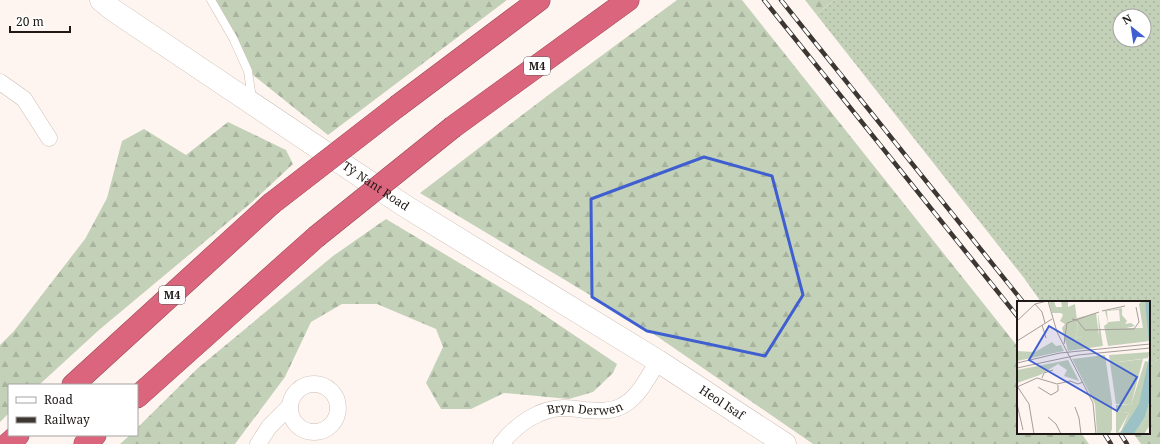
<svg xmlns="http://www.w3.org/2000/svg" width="1160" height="444" font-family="'Noto Serif',serif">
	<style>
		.grass { fill: url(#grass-dots); fill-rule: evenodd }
		.forest { fill: url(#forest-firs) }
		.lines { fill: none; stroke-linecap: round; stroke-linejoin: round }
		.service-casing { stroke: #ccbcb5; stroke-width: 9 }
		.minor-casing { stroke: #ccbcb5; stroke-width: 17 }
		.secondary-casing { stroke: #ccbcb5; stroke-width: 23 }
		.motorway-casing { stroke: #984a58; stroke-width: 23 }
		.service { stroke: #fff; stroke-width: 8 }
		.minor { stroke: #fff; stroke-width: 16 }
		.secondary { stroke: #fff; stroke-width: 22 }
		.motorway { stroke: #da657c; stroke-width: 22 }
		.rail-casing { stroke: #3c3733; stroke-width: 4.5 }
		.rail { stroke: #fff; stroke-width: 3; stroke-dasharray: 9; stroke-linecap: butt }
		.motorway-bridge-casing { stroke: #984a58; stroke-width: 23; stroke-linecap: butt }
		.motorway-bridge { stroke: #da657c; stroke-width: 22 }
		.marked { fill: none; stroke: #3f5fd1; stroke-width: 3; stroke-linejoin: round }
		.labels { text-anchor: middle; stroke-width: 3.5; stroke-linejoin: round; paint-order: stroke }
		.shield { fill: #fff; stroke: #625e5c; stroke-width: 1 }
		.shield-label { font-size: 11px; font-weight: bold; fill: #1e1916 }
		.street-label { font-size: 12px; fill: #1e1916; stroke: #fff }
		.inset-road { fill: none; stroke: #a59d99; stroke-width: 1 }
		.view { fill: #3f5fd1; fill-opacity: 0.15; stroke: #3f5fd1; stroke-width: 2 }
		.inset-edge { fill: none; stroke: #1e1916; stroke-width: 2 }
	</style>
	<defs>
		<pattern id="grass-dots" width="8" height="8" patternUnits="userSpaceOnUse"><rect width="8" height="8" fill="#c4d1b9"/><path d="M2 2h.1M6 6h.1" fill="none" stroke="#a8b39e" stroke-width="1.8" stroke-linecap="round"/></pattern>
		<pattern id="forest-firs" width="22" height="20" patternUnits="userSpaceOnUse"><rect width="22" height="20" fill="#c4d1b9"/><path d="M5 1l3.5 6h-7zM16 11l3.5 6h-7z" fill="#a8b39e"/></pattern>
	</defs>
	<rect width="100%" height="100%" fill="#fff5f0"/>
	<!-- grass -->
	<path class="grass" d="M835,0H1160V358L1149,365V302H1041L1024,278L816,14ZM1120,16H1144V40H1120Z"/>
	<!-- forest -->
	<path class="forest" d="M211,0H507L328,135L248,71Z
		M677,0H742L1018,347V433H1081L1089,444H813L645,328L420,193L555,90Z
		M805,0H835L816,14Z
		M228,122L286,150L293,164L251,203L99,330L39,385H9V413L0,422V345L14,331L85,239L107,198L122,141L144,129L186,155Z
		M386,219L528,304L617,364L613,373L593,392L569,399L504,393L471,409H441L426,383L443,347L436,329L377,304H342L311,322L285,377L235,444H120L130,435H137V428L198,368L333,256Z
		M1160,358V444H1141L1133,433H1149V365Z"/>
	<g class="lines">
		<defs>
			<path id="service" d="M211,0L233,38L248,71L252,99"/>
			<g id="minor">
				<path d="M0,82L24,99L49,138"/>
				<circle cx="314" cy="408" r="24"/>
				<path d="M258,444L269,427L290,406"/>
				<path id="s1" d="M501,444C516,425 539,408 564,408C571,408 578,409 585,410C597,411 610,412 622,406C639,397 648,377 658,361"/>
			</g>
			<g id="secondary">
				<path id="s2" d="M101,0L113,10L405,206L658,361L785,444"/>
			</g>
			<path id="motorway" d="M399,105L539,0
				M453,127L628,0
				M73,385L271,204
				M137,397L316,237
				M8,444L18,435
				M85,444L95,435"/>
		</defs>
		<!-- service casing -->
		<use href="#service" class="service-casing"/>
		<!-- minor casing -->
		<use href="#minor" class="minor-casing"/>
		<!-- secondary casing -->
		<use href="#secondary" class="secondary-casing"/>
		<!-- motorway casing -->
		<use href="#motorway" class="motorway-casing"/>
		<!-- service -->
		<use href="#service" class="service"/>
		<!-- minor -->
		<use href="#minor" class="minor"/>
		<!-- secondary -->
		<use href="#secondary" class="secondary"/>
		<!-- motorway -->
		<use href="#motorway" class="motorway"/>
		<defs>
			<path id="rail" d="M764,0L1018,317
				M781,0L1023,302
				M1104,433L1111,444
				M1120,433L1127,444"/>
		</defs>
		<!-- rail casing -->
		<use href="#rail" class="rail-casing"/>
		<!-- rail -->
		<use href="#rail" class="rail"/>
		<defs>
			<path id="motorway-bridge" d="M271,204L399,105
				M316,237L453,127"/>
		</defs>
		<!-- motorway-bridge casing -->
		<use href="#motorway-bridge" class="motorway-bridge-casing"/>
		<!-- motorway-bridge -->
		<use href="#motorway-bridge" class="motorway-bridge"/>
	</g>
	<!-- marked area -->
	<path class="marked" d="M704,157L772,176L803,295L765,356L647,331L592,297L591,199Z"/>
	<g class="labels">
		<!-- shield labels -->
		<g class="shield">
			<rect x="524" y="57" width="26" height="18" rx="3"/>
			<rect x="159" y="286" width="26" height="18" rx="3"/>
		</g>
		<g class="shield-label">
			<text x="537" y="70">M4</text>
			<text x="172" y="299">M4</text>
		</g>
		<!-- street labels -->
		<g class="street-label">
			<text dy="4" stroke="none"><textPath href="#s2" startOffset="332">Tŷ Nant Road</textPath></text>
			<text dy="4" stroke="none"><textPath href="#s2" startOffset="740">Heol Isaf</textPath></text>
			<text dy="4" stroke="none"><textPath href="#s1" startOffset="96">Bryn Derwen</textPath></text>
		</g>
	</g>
	<!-- overview -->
	<g transform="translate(1017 301)">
		<rect width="133" height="133" fill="#fff5f0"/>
		<path d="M105,7V27H127V35H89L87,25L91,22L88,10ZM102,9L103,20L91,21L90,10ZM79,12L82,35H64L58,38L61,27L60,17ZM126,58L114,104L99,103L93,62ZM99,110L112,112L100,133L99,131Z" fill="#c4d1b9" fill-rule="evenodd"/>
		<path d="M32,0H37L39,6H45L44,0H51V6L58,3L61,27L58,38L64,35H82L81,12L86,45L51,50L45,27L48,23L43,20L46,14L44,12H35ZM125,0H128L131,11L133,40L91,45L89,35L127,34L122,3ZM105,14L110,20L108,23L114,22L118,25L105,28ZM35,41L39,45L44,44L47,50L0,60V50L18,51ZM133,51L131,57L93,62L92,54ZM88,54L95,102V128L93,133H80L78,103L55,58ZM51,59L62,80L47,75L50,69L41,63L23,74L0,82V69ZM128,60L132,61L123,102L105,133H98L104,130L112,112L99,110V104H114Z" fill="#c4d1b9"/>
		<path d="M133,99V124L127,133H117L128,116Z" fill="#c4d1b9"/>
		<path d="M128,0H133V99L128,116L117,133H103L122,103L133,52Z" fill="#9cc2c5"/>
		<path class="inset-road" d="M31,0L40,31L76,102L79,133M18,3L25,11L28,22M85,10L108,5M55,18L60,19L68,29L117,28L122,21L119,6M0,20L18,3L30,0M25,24L29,37M0,40L35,18M47,43L50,22L82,11M0,62L43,52L133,43M0,67L61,54L133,47M25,77L27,72L36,69M0,85L12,103L17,133M0,86L20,77L40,83L53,80L61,83L66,81M21,86L34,94L41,90V84M0,103L6,129M58,106L62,117L64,133M31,116L39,123L44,133"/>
		<path class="view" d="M32,25L120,76L100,110L12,59Z"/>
		<rect width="133" height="133" class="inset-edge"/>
	</g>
	<!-- legend -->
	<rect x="8" y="384" width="130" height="52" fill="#ffffff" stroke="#a5a3a2"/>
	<rect x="16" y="397" width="20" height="6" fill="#ffffff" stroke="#a5a3a2"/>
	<text x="44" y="404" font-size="12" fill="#1e1916">Road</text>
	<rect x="16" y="417" width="20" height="6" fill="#3c3733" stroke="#a5a3a2"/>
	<text x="44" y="424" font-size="12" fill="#1e1916">Railway</text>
	<!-- north arrow -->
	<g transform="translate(1132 28) rotate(330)"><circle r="19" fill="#ffffff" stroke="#a5a3a2"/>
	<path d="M0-3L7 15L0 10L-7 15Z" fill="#3f5fd1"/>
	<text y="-6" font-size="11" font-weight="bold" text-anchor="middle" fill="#1e1916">N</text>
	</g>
	<!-- scale -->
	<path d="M10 26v6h60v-6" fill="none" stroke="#1e1916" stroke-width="2"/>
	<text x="16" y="26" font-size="12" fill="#1e1916" stroke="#ffffff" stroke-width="3" paint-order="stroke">20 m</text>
</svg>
